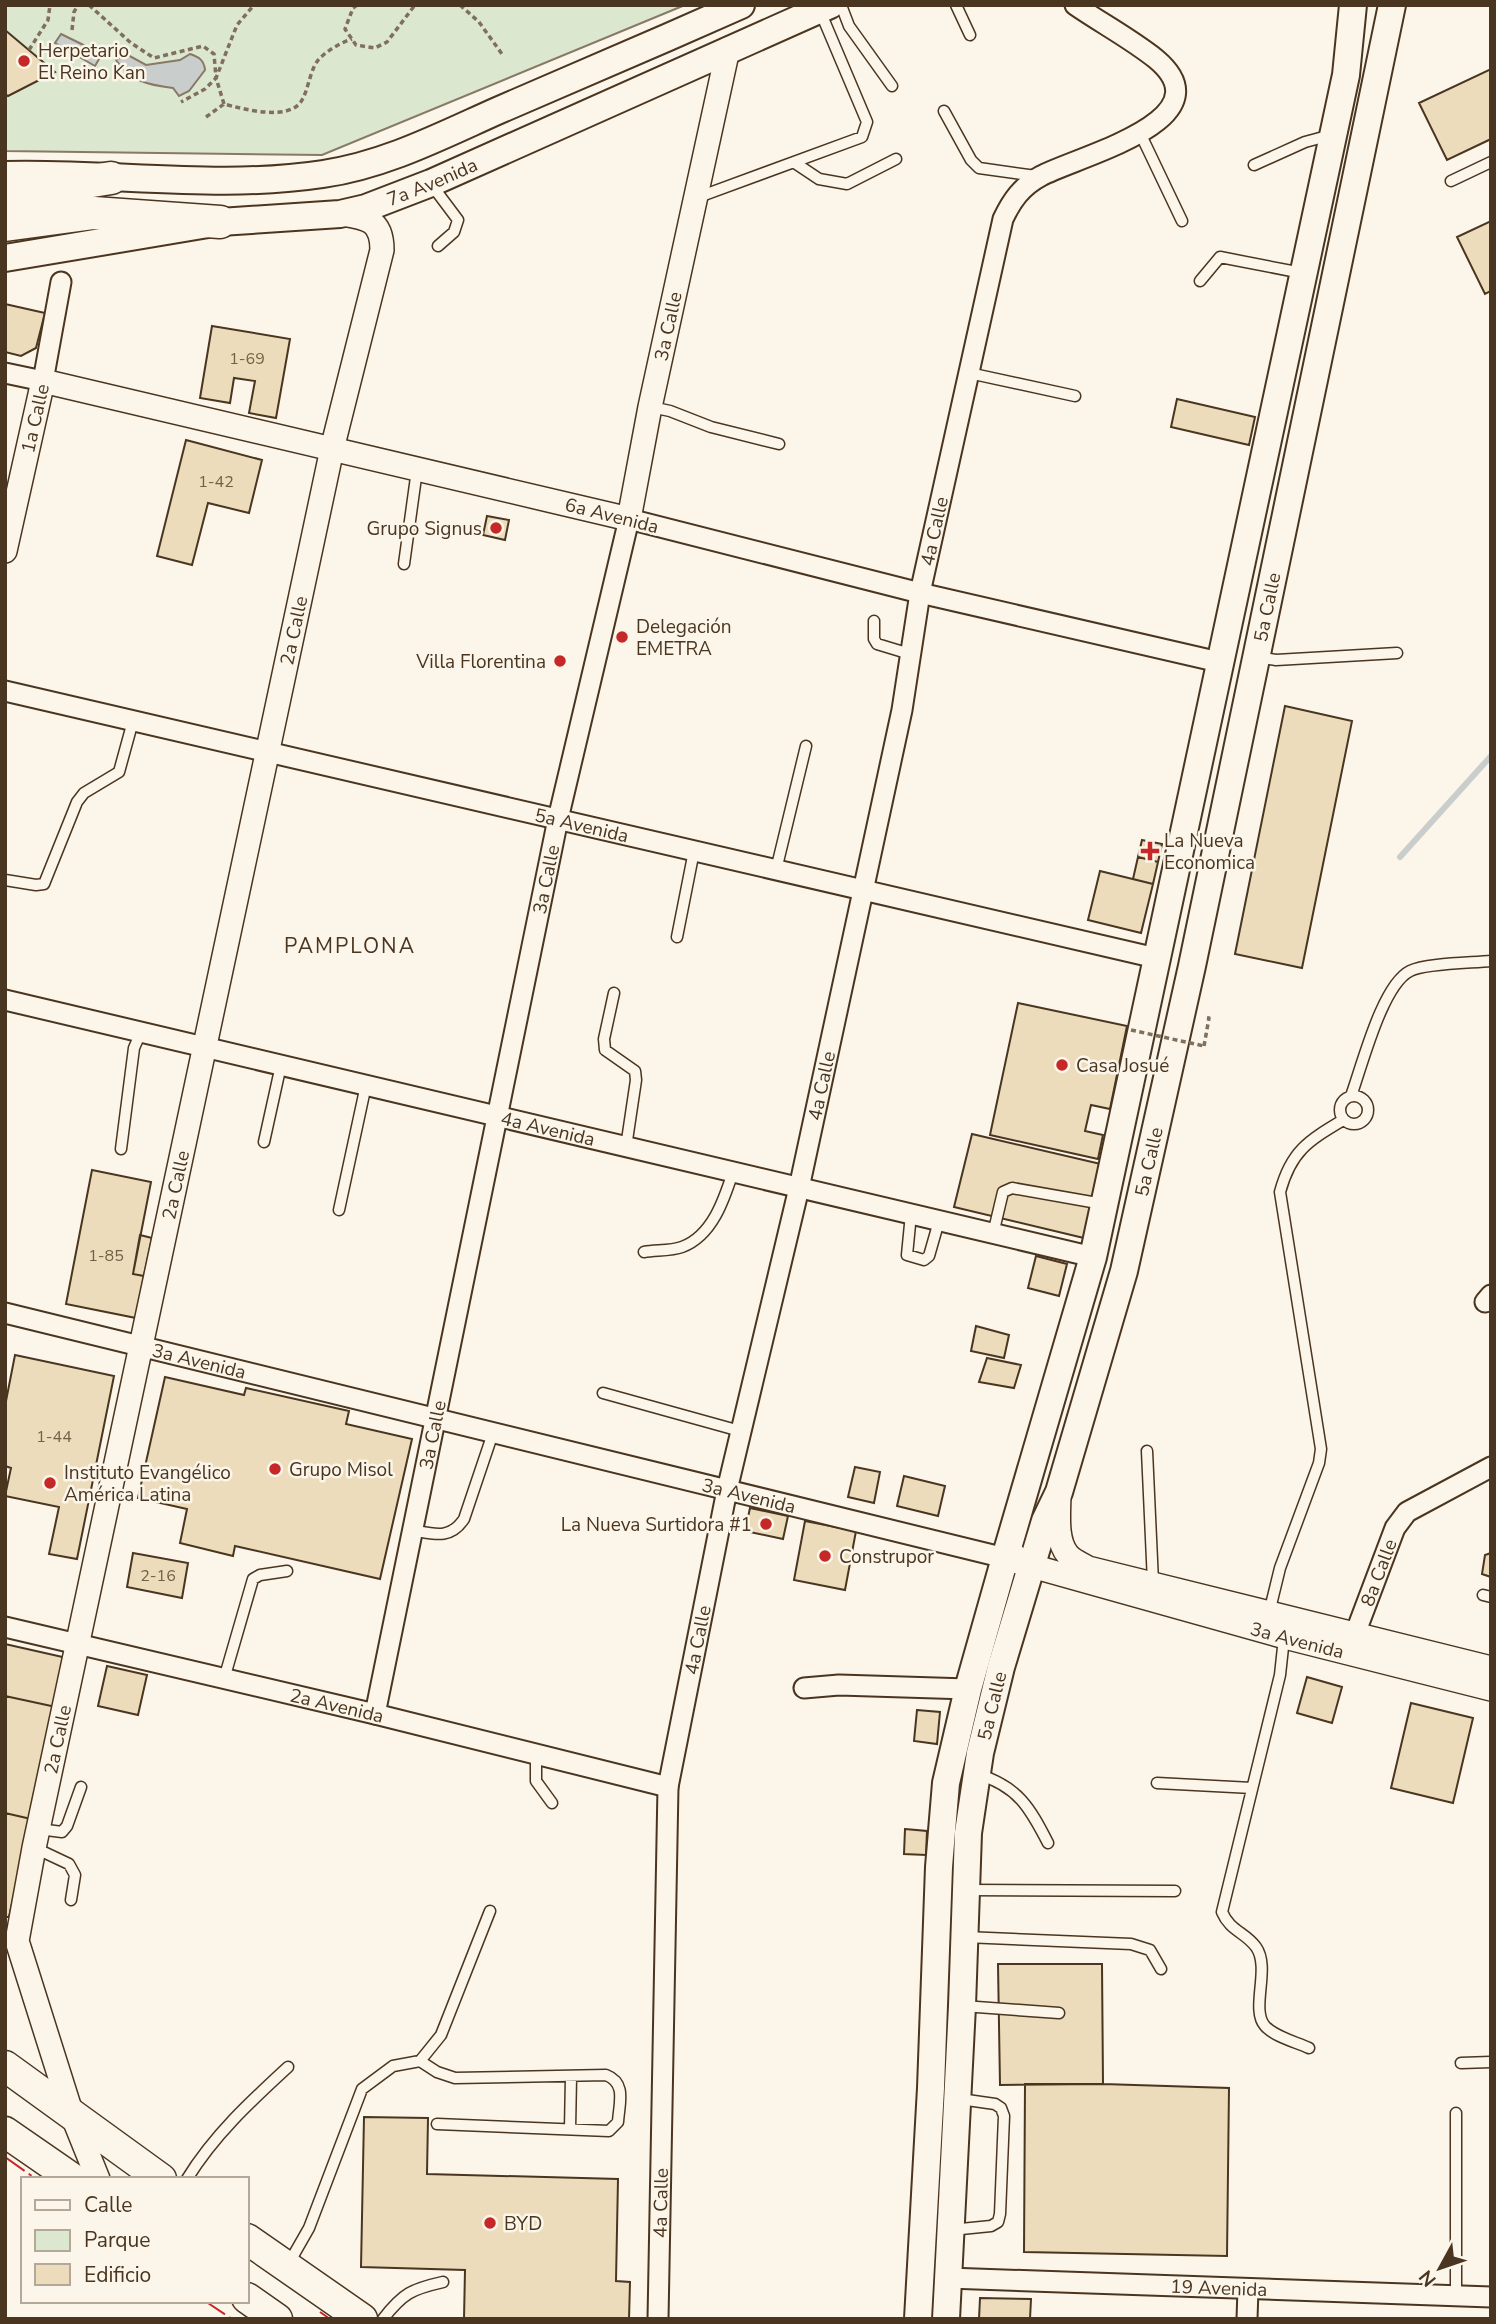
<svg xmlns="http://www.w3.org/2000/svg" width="1496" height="2324" font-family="'Nunito Sans',sans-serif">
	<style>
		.green { fill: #dce7d0; stroke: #887966; stroke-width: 2 }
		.water { fill: #c9cecd; stroke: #887966; stroke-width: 2 }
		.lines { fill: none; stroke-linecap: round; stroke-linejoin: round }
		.stream { stroke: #c9cecd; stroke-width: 6 }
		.building { fill: #ecdcbc; stroke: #4a3520; stroke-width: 2 }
		.service-casing { stroke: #4a3520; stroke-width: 13 }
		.minor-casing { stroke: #4a3520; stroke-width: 23 }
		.tertiary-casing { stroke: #4a3520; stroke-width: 26 }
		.secondary-casing { stroke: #4a3520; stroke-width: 30 }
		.primary-casing { stroke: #4a3520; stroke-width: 33 }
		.trunk-casing { stroke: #4a3520; stroke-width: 35 }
		.path { stroke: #7f6f5c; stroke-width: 3.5; stroke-dasharray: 5 3.5; stroke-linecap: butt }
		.service { stroke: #fbf6e9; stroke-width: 10 }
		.minor { stroke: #fbf6e9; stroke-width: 19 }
		.tertiary { stroke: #fbf6e9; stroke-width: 23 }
		.secondary { stroke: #fbf6e9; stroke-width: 26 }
		.primary { stroke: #fbf6e9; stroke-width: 30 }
		.trunk { stroke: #fbf6e9; stroke-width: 32 }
		.path-bridge { stroke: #7f6f5c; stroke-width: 3.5; stroke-dasharray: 5 3.5; stroke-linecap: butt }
		.power { stroke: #c62828; stroke-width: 2; stroke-dasharray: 24 5 3.5 5; stroke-linecap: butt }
		.poi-dot { fill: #c62828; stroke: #fbf6e9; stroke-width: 2.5 }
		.labels { text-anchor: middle; stroke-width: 5; stroke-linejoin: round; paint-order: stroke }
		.number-label { font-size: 16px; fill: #725f47 }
		.poi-label { font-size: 19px; fill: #4a3520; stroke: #fbf6e9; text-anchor: start }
		.street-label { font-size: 19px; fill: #4a3520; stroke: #fbf6e9 }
		.neighbourhood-label { font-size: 21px; letter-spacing: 2px; fill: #4a3520; stroke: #fbf6e9 }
	</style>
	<rect width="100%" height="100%" fill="#fbf6e9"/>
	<!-- green -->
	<path class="green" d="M5,5H685L322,155L5,151Z"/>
	<!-- water -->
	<path class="water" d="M61,34L102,54L95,66L55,43Z
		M126,54L146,65L180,60L190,54C199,57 204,60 205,70L189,91L179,96L173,88C149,85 129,81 116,60Z"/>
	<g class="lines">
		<!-- stream -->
		<path class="stream" d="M1400,857L1491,756"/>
	</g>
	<!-- building -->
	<path class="building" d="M5,30L55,72L8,96L5,94Z
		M1491,69V139L1447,160L1419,103Z
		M1491,221V291L1485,294L1457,237Z
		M5,304L45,313L36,348L21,356L5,352Z
		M212,326L290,339L276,418L249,413L255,381L234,378L230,403L200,398Z
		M1177,399L1255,417L1249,445L1171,427Z
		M186,440L262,460L249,513L208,503L192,565L157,556Z
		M487,516L509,520L505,540L483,535Z
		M1285,706L1352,721L1302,968L1235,954Z
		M1142,840L1162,844L1158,862L1138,857Z
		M1138,857L1158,862L1153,884L1133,879Z
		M1100,871L1153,884L1141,933L1088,920Z
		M1018,1003L1127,1026L1110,1109L1091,1105L1085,1131L1103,1135L1098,1159L990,1135Z
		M972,1134L1105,1165L1088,1239L954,1207Z
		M92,1170L151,1182L133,1274L144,1276L136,1318L66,1304Z
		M140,1235L152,1238L144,1276L133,1274Z
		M1036,1256L1067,1264L1059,1296L1028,1288Z
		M976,1326L1009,1335L1004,1358L971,1351Z
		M15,1355L114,1376L77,1559L49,1554L59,1507L5,1496L11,1468L5,1466V1406Z
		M987,1358L1021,1365L1014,1388L979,1382Z
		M165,1377L244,1395L246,1388L349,1411L346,1424L412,1439L380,1579L235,1546L233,1556L180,1543L187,1509L138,1498Z
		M855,1467L880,1472L874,1503L848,1497Z
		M904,1476L945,1486L938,1516L897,1506Z
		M750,1508L788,1516L783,1539L745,1531Z
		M805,1521L856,1531L845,1590L794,1580Z
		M133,1553L188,1563L182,1598L127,1587Z
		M1491,1553V1577L1482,1574L1485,1555Z
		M5,1644L67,1658L56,1707L5,1696Z
		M107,1666L147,1675L138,1715L98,1706Z
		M1307,1677L1342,1687L1332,1723L1297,1713Z
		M5,1696L56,1707L31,1819L5,1813Z
		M1411,1703L1473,1718L1453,1803L1391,1788Z
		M917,1710L940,1712L937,1744L914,1741Z
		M5,1813L31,1819L9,1917H5Z
		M905,1829L927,1831L926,1855L904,1854Z
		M998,1964H1102L1103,2084L1000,2085Z
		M1025,2084H1103L1229,2088L1227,2256L1024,2252Z
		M364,2117L428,2118L427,2174L618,2179L616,2281L630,2282L629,2319H464L465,2270L361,2267Z
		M980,2298L1031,2299L1030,2319H979Z"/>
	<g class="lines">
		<defs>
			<path id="service" d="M841,5L849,26L892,86
				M956,5L970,35
				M944,111L971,160L979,168L1036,176
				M1140,133L1182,221
				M795,163L819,179L847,184L896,159
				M1254,165L1305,142L1331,135
				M1451,181L1491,162
				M431,184L458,220L454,232L438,246
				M696,198L862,137L867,122L820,11
				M1200,281L1220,257L1302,273
				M969,373L1075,396
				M651,407L670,411L711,427L779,444
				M404,564L417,470
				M874,621V639L877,644L910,654
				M1258,657L1276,660L1397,653
				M776,870L806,746
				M5,880L36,885L44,884L77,802L84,793L119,772L133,721
				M677,937L694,851
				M614,993L604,1039L605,1050L635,1071L636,1080L626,1147
				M1340 1110a14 14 0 1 1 28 0a14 14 0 1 1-28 0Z
				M1351,1096C1362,1066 1382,985 1410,971C1426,963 1472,963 1491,961
				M264,1142L281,1065
				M121,1149L134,1048L141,1032
				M339,1210L366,1085
				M911,1214L907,1255L924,1260L929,1256L939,1221
				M993,1234L1003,1192L1012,1188L1103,1204
				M644,1252C656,1250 671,1251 682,1247C712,1236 724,1200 733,1172
				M603,1393L740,1431
				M1147,1451L1153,1582
				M412,1530C434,1534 450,1540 464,1519L493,1433
				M1483,1595L1491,1597
				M1269,1613L1280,1568L1319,1463L1321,1449L1280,1192C1291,1151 1308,1141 1343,1120
				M1284,1638L1280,1675L1222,1912C1230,1931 1245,1932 1256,1947C1271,1968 1250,2009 1265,2026C1275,2037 1296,2042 1309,2048
				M224,1679L253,1579L260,1575L287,1571
				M536,1753V1781L552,1803
				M977,1774C1018,1786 1030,1808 1048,1843
				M1157,1783L1252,1788
				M39,1829L62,1832L67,1826L81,1787
				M35,1848L69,1864L75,1875L71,1900
				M967,1890L1175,1891
				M965,1937L1131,1944L1150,1950L1161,1969
				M963,2006L1059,2013
				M420,2061L437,2072L455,2078L606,2075C627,2083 619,2104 618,2122L609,2131L437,2124
				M1461,2063L1491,2062
				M1456,2113V2296
				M570,2129L571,2077
				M187,2179C214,2135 251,2101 288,2067
				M951,2230L991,2226L998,2222L1000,2214L1004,2116L1001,2108L995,2104L960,2099
				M289,2263L309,2228L362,2089L393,2066L420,2061L441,2035L490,1911
				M383,2319C403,2293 412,2289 443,2282"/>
			<g id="minor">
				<path d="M5,373L43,381L61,282"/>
				<path id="s1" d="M5,691L1156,958"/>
				<path id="s2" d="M5,1000L1093,1257"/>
				<path d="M1485,1302L1491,1295"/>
				<path id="s3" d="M5,1313L1005,1558L1017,1555"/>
				<path id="s4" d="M5,1627L375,1714L668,1787"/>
				<path id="s5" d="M1353,1647L1355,1634L1395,1528L1407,1512L1491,1467"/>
				<path d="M804,1688L839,1685L968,1689"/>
				<path id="s6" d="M375,1714L558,819L629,519L920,593L1219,662"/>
				<path id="s7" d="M948,2278L1491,2297"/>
				<path id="s8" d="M658,2319L668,1787L727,1490L799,1188L902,710L920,593L1003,219C1012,200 1022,186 1041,176C1078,156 1229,120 1156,59C1131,39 1101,23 1075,5"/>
				<path d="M1247,2319L1248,2289"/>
			</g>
			<g id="tertiary">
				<path id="s9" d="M5,551L43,381L629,519L650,407L728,49"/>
				<path d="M1059,1492C1059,1512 1055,1540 1068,1555C1073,1561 1082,1564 1088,1568L1491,1668"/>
				<path id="s10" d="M1014,1561L1285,1637L1491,1689"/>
				<path id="s11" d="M98,2179L71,2112L17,1941L34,1848L332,449L382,250C382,220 367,218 342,214"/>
			</g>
			<g id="secondary">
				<path d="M5,175C111,172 218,190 323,174C385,165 441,136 497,111C579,76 660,41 741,5"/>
				<path id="s12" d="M5,258L220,222L340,214L366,208L431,183L830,5"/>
				<path d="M918,2319L931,2088L939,1867L946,1783L968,1689L1005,1558L1093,1257L1346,75L1353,5"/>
				<path id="s13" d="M946,2319L962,2006L968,1833L980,1753L1001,1667L1045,1521L1059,1492L1124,1271L1192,966L1392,5"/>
			</g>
			<path id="primary" d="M5,2066L161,2179
				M5,2132L73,2179
				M247,2239L362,2319
				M247,2298L277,2319"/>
			<path id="trunk" d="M5,195L111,178
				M5,225L94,213L220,222"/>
		</defs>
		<!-- service casing -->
		<use href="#service" class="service-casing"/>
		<!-- minor casing -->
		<use href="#minor" class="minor-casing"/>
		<!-- tertiary casing -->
		<use href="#tertiary" class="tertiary-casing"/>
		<!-- secondary casing -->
		<use href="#secondary" class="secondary-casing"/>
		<!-- primary casing -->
		<use href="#primary" class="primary-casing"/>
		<!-- trunk casing -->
		<use href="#trunk" class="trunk-casing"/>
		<!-- path -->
		<path class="path" d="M89,5L131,43L154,58L203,46L214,54L216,78L205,89L181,102
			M357,5L353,8L345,29L356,45L375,48L387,42L415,5
			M460,5L479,22L502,54
			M72,30L74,12L78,5
			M29,50L48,20L50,5
			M224,104L216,78L237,25L254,5
			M206,117L224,104C243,109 290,122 302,100C309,88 310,69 319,59C328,50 340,43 352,39
			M1204,1046L1209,1018L1204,1017"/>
		<!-- service -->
		<use href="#service" class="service"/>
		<!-- minor -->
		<use href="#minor" class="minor"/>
		<!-- tertiary -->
		<use href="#tertiary" class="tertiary"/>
		<!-- secondary -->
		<use href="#secondary" class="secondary"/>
		<!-- primary -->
		<use href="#primary" class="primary"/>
		<!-- trunk -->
		<use href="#trunk" class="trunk"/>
		<!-- path-bridge -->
		<path class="path-bridge" d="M1131,1030L1204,1046"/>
		<!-- power -->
		<path class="power" d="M5,2157L36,2179
			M205,2301L232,2319
			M320,2312L330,2319"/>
	</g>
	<!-- markers -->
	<g class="poi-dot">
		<circle cx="24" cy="61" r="7"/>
		<circle cx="496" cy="528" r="7"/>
		<circle cx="622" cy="637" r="7"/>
		<circle cx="560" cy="661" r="7"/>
		<path d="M1146.5 840.5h7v7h7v7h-7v7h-7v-7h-7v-7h7z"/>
		<circle cx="1062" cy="1065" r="7"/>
		<circle cx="275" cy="1469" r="7"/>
		<circle cx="50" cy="1483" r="7"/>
		<circle cx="766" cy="1524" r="7"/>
		<circle cx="825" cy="1556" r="7"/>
		<circle cx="490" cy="2223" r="7"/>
	</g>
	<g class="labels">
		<!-- number labels -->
		<g class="number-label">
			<text x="247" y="364">1-69</text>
			<text x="216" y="487">1-42</text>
			<text x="106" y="1261">1-85</text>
			<text x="54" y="1442">1-44</text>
			<text x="158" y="1581">2-16</text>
		</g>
		<!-- poi labels -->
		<g class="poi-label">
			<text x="38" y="57">Herpetario<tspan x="38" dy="22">El Reino Kan</tspan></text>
			<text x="482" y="535" text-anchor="end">Grupo Signus</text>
			<text x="636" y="633">Delegación<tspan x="636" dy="22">EMETRA</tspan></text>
			<text x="546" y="668" text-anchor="end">Villa Florentina</text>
			<text x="1164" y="847">La Nueva<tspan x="1164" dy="22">Economica</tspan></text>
			<text x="1076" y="1072">Casa Josué</text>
			<text x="289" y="1476">Grupo Misol</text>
			<text x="64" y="1479">Instituto Evangélico<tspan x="64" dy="22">América Latina</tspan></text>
			<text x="752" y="1531" text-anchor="end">La Nueva Surtidora #1</text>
			<text x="839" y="1563">Construpor</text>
			<text x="504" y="2230">BYD</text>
		</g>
		<!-- street labels -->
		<g class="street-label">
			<text dy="7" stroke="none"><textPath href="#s12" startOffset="436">7a Avenida</textPath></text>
			<text dy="7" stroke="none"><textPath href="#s9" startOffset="973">3a Calle</textPath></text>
			<text dy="7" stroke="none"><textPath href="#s9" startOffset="136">1a Calle</textPath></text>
			<text transform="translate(612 515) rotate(14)" y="7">6a Avenida</text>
			<text dy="7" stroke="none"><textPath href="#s8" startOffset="1816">4a Calle</textPath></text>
			<text dy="7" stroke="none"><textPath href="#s13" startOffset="1750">5a Calle</textPath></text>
			<text dy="7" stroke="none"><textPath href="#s11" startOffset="1591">2a Calle</textPath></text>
			<text dy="7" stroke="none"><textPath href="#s1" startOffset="592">5a Avenida</textPath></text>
			<text dy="7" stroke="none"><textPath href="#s6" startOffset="852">3a Calle</textPath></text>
			<text dy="7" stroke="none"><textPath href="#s8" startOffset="1250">4a Calle</textPath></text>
			<text dy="7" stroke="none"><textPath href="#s2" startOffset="558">4a Avenida</textPath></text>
			<text dy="7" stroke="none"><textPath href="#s13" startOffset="1183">5a Calle</textPath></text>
			<text dy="7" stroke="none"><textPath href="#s11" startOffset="1024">2a Calle</textPath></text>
			<text dy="7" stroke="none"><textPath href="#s3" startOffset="200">3a Avenida</textPath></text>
			<text dy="7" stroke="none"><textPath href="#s6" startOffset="285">3a Calle</textPath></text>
			<text dy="7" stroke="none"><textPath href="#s3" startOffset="766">3a Avenida</textPath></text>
			<text dy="7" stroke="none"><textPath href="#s5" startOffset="79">8a Calle</textPath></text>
			<text dy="7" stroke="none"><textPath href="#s8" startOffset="682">4a Calle</textPath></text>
			<text dy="7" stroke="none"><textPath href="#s10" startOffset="294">3a Avenida</textPath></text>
			<text dy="7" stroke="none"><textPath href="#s4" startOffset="341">2a Avenida</textPath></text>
			<text dy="7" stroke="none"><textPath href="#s13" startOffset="616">5a Calle</textPath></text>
			<text dy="7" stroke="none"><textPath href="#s11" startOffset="457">2a Calle</textPath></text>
			<text dy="7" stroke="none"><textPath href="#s8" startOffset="116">4a Calle</textPath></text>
			<text dy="7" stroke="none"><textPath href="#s7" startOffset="271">19 Avenida</textPath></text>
		</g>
		<!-- neighbourhood labels -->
		<g class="neighbourhood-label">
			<text x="350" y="953">PAMPLONA</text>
		</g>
	</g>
	<!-- border -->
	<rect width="1496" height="2324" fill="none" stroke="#4a3520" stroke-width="14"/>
	<!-- legend -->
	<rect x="21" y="2177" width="228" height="126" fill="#fbf6e9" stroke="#b4a999" stroke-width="2"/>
	<rect x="35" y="2200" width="35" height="10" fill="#fbf6e9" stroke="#b4a999" stroke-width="2"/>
	<text x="84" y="2212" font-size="21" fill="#4a3520">Calle</text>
	<rect x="35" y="2230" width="35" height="21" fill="#dce7d0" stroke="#b4a999" stroke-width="2"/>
	<text x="84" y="2247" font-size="21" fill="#4a3520">Parque</text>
	<rect x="35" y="2264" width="35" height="21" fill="#ecdcbc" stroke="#b4a999" stroke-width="2"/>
	<text x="84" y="2282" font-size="21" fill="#4a3520">Edificio</text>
	<!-- north arrow -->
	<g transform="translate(1440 2268) rotate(230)" stroke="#fbf6e9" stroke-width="5" paint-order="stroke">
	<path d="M0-5L12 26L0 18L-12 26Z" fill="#4a3520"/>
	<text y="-10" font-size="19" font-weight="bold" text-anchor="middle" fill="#4a3520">N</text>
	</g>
</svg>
